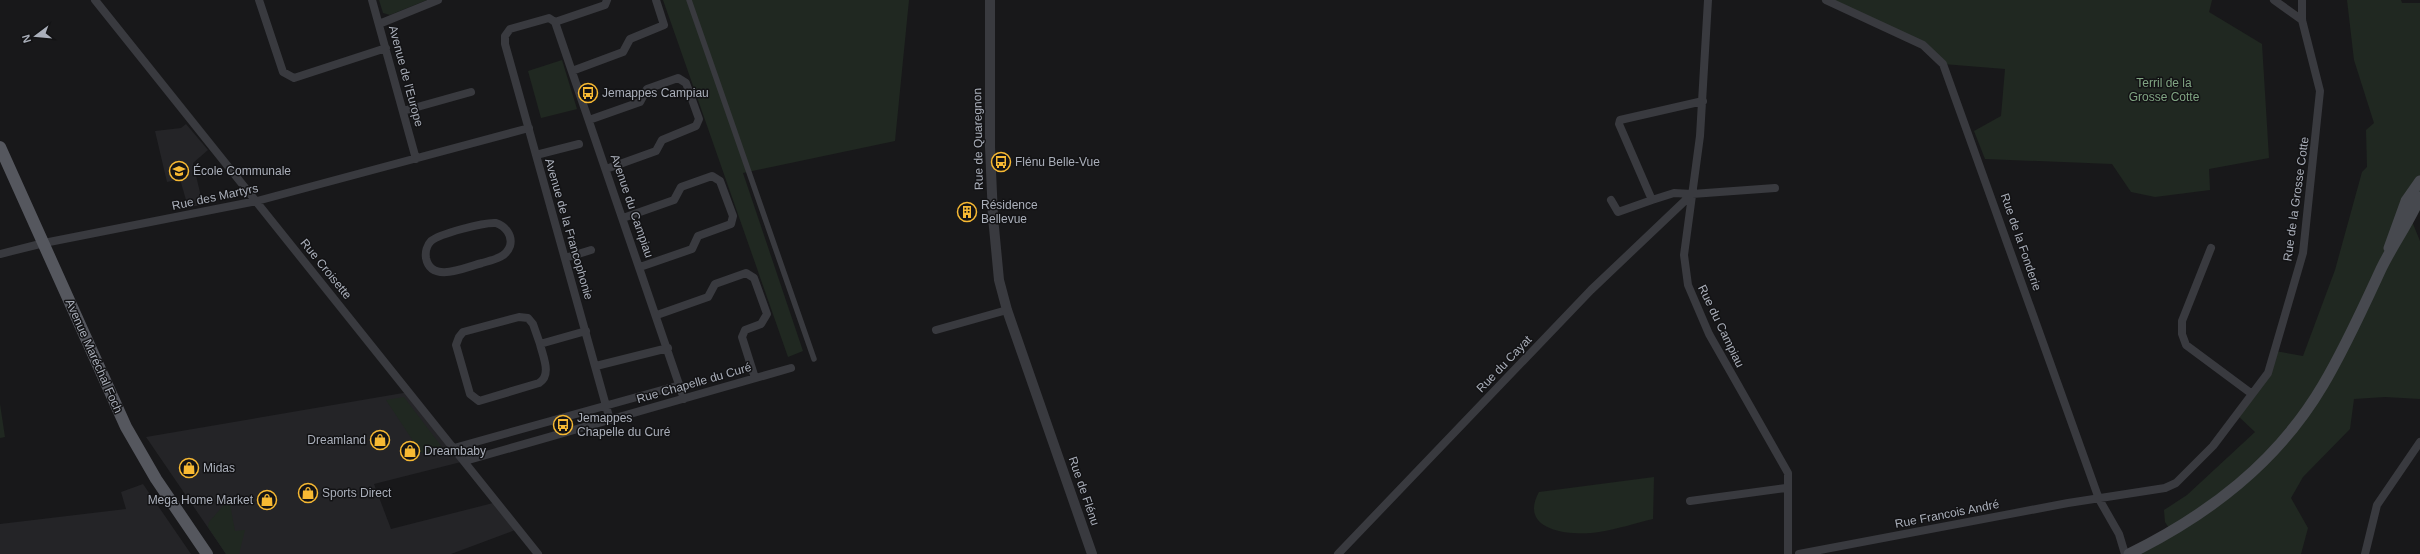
<svg xmlns="http://www.w3.org/2000/svg" width="2420" height="554" font-family="Helvetica,sans-serif">
	<rect width="100%" height="100%" fill="#18181a"/>
	<path fill="#242427" d="M186,124l22,26 -15,13 10,42 -15,2 -8,-28 -13,3 -12,-51 26,-3z
		M409,392l56,69 -91,23 17,45 106,-27 21,27 -67,25h-225l-80,-117z
		M143,484l48,70h-191v-30l126,-15 -5,-17z"/>
	<path fill="#202821" d="M379,0h48l-37,15 -7,-2z
		M663,0h246l-14,141 -152,32 60,178 -15,6z
		M1826,0h386l-3,12 53,32 7,114 -60,11 1,21 -55,7 -24,-5 -19,-28 -127,-5 -11,-28 27,-15 4,-47 -62,-5 -9,-11z
		M2347,0h54l1,3h18v194l-9,22 9,22v158l-35,-2 -31,2 -4,30 -47,48 -12,21 17,30 -7,26h-159l3,-8 26,-15 -6,-9 -1,-12 23,-15 68,-63 -18,-17 31,-42 7,-22 28,5 32,-86 27,-98 5,-5 -1,-37 8,-7 -20,-63z
		M562,60l15,49 -36,9 -13,-47z
		M404,397l38,50 -3,5 -18,1 -35,-53z
		M0,404l5,33 -5,1z
		M1654,477l-1,42c-17,4 -35,10 -54,13 -26,4 -82,0 -60,-40z
		M229,499l6,32 10,-1 -6,24h-13l-18,-27 1,-5z"/>
	<g fill="none" stroke-linecap="round" stroke-linejoin="round">
		<path stroke="#393a3f" stroke-width="5.5" d="M689,0l125,359"/>
		<path stroke="#393a3f" stroke-width="8" d="M95,0l443,554
			M259,0l24,72 11,6 92,-30
			M372,0l44,159
			M1708,0l-8,136 -16,119 4,30 21,49 79,139v81
			M1826,0l97,45 20,19 156,435 20,35 6,20
			M2274,0l28,20
			M555,22l-6,-4 -39,11 -5,7v8l105,376
			M555,22l129,377
			M555,22l50,-17 2,-5
			M379,24l59,-24
			M572,71l51,-19 7,-13 34,-14 -8,-25
			M1703,101l-83,19 -1,4 33,76 22,-7 18,1 83,-6
			M403,111l68,-19
			M589,120l51,-18 7,-13 31,-11 8,5 13,36 -3,7 -34,14 -6,11 -50,18
			M536,155l43,-11
			M1611,200l7,12 34,-12
			M623,218l51,-18 7,-13 31,-11 8,5 13,35 -2,8 -33,12 -6,13 -52,18
			M496,223c9,3 17,12 14,23 -4,12 -18,14 -28,17 -16,4 -51,21 -56,-5 -1,-6 1,-13 5,-17 8,-7 53,-19 65,-18z
			M2211,248l-29,73v13l4,11 66,49
			M0,254l44,-11 213,-42 272,-73
			M565,258l26,-8
			M657,315l51,-18 7,-13 31,-11 8,5 13,36 -6,10 -16,6 -3,7 13,41
			M936,330l71,-20
			M540,344c3,13 12,31 -1,39l-60,18 -9,-7 -14,-49 3,-8 4,-5 56,-15 9,1 5,6 7,20 46,-13
			M596,366l72,-18
			M454,448l226,-63
			M465,461l326,-93
			M1690,501l96,-13
			M1338,554l253,-264 101,-96
			M1799,554l269,-51 97,-15 11,-5 37,-37 55,-73 35,-120 17,-162 -18,-71v-20
			M2365,554l12,-49 43,-63"/>
		<path stroke="#393a3f" stroke-width="10" d="M990,0v147l3,70 6,63 8,30 85,244"/>
		<path stroke="#47494f" stroke-width="11" d="M2389,248l17,-47 14,-20
			M2129,554c79,-39 148,-91 194,-169 22,-37 40,-77 58,-116 12,-25 28,-46 39,-72"/>
		<path stroke="#55575e" stroke-width="12" d="M0,147l126,280 30,52 51,75"/>
	</g>
	<defs>
		<symbol id="bus-ring" viewBox="-11 -11 22 22"><circle r="9.5" fill="#131315" stroke="#f7b933" stroke-width="1.5"/><path d="M-5-6H5V4H4V6H2V4H-2V6H-4V4H-5ZM-3.5-4V0h7V-4ZM-3.5 1.2v1.5H-2V1.2ZM2 1.2v1.5H3.5V1.2Z" fill="#f7b933"/></symbol>
		<symbol id="school-ring" viewBox="-11 -11 22 22"><circle r="9.5" fill="#131315" stroke="#f7b933" stroke-width="1.5"/><path d="M0-5L7-2L0 1L-7-2ZM-4 1L0 2.5L4 1V4Q0 6-4 4Z" fill="#f7b933"/></symbol>
		<symbol id="building-ring" viewBox="-11 -11 22 22"><circle r="9.5" fill="#131315" stroke="#f7b933" stroke-width="1.5"/><path d="M-4-6H4V6H1V3H-1V6H-4ZM-2.5-4.3h1.7v1.8h-1.7ZM.8-4.3h1.7v1.8H.8ZM-2.5-1h1.7V.8h-1.7ZM.8-1h1.7V.8H.8Z" fill="#f7b933"/></symbol>
		<symbol id="shop-ring" viewBox="-11 -11 22 22"><circle r="9.5" fill="#131315" stroke="#f7b933" stroke-width="1.5"/><path d="M-5-2.5h2.3a2.7 3.5 0 0 1 5.4 0H5L5.5 6h-11ZM-1.5-2.5h3a1.5 2.3 0 0 0-3 0Z" fill="#f7b933"/></symbol>
	</defs>
	<g fill-rule="evenodd">
		<use href="#bus-ring" x="577" y="82" width="22" height="22"/>
		<use href="#bus-ring" x="990" y="151" width="22" height="22"/>
		<use href="#school-ring" x="168" y="160" width="22" height="22"/>
		<use href="#building-ring" x="956" y="201" width="22" height="22"/>
		<use href="#bus-ring" x="552" y="414" width="22" height="22"/>
		<use href="#shop-ring" x="369" y="429" width="22" height="22"/>
		<use href="#shop-ring" x="399" y="440" width="22" height="22"/>
		<use href="#shop-ring" x="178" y="457" width="22" height="22"/>
		<use href="#shop-ring" x="297" y="482" width="22" height="22"/>
		<use href="#shop-ring" x="256" y="489" width="22" height="22"/>
	</g>
	<g text-anchor="middle" stroke-width="3" stroke-linejoin="round" paint-order="stroke">
		<g font-size="12" fill="#aaafba" stroke="#131315">
			<text transform="translate(406 76) rotate(75)" y="4">Avenue de l'Europe</text>
			<text transform="translate(978 139) rotate(-91)" y="4">Rue de Quaregnon</text>
			<text transform="translate(215 197) rotate(-12)" y="4">Rue des Martyrs</text>
			<text transform="translate(2296 199) rotate(-82)" y="4">Rue de la Grosse Cotte</text>
			<text transform="translate(632 206) rotate(71)" y="4">Avenue du Campiau</text>
			<text transform="translate(569 229) rotate(74)" y="4">Avenue de la Francophonie</text>
			<text transform="translate(2021 242) rotate(71)" y="4">Rue de la Fonderie</text>
			<text transform="translate(326 269) rotate(51)" y="4">Rue Croisette</text>
			<text transform="translate(1721 326) rotate(64)" y="4">Rue du Campiau</text>
			<text transform="translate(94 356) rotate(66)" y="4">Avenue Maréchal Foch</text>
			<text transform="translate(1504 364) rotate(-46)" y="4">Rue du Cayat</text>
			<text transform="translate(694 383) rotate(-16)" y="4">Rue Chapelle du Curé</text>
			<text transform="translate(1084 491) rotate(71)" y="4">Rue de Flénu</text>
			<text transform="translate(1947 514) rotate(-11)" y="4">Rue Francois André</text>
		</g>
		<g font-size="12" fill="#80a583" stroke="#131315">
			<text x="2164" y="87">Terril de la<tspan x="2164" dy="14">Grosse Cotte</tspan></text>
		</g>
		<g font-size="12" fill="#aaafba" stroke="#131315" text-anchor="start">
			<text x="602" y="97">Jemappes Campiau</text>
			<text x="1015" y="166">Flénu Belle-Vue</text>
			<text x="193" y="175">École Communale</text>
			<text x="981" y="209">Résidence<tspan x="981" dy="14">Bellevue</tspan></text>
			<text x="577" y="422">Jemappes<tspan x="577" dy="14">Chapelle du Curé</tspan></text>
			<text x="366" y="444" text-anchor="end">Dreamland</text>
			<text x="424" y="455">Dreambaby</text>
			<text x="203" y="472">Midas</text>
			<text x="322" y="497">Sports Direct</text>
			<text x="253" y="504" text-anchor="end">Mega Home Market</text>
		</g>
	</g>
	<g transform="translate(36 36) rotate(254)" stroke="#131315" stroke-width="3" paint-order="stroke">
	<path d="M0-3L7 15L0 10L-7 15Z" fill="#aaafba"/>
	<text y="-6" font-size="11" font-weight="bold" text-anchor="middle" fill="#aaafba">N</text>
	</g>
</svg>
